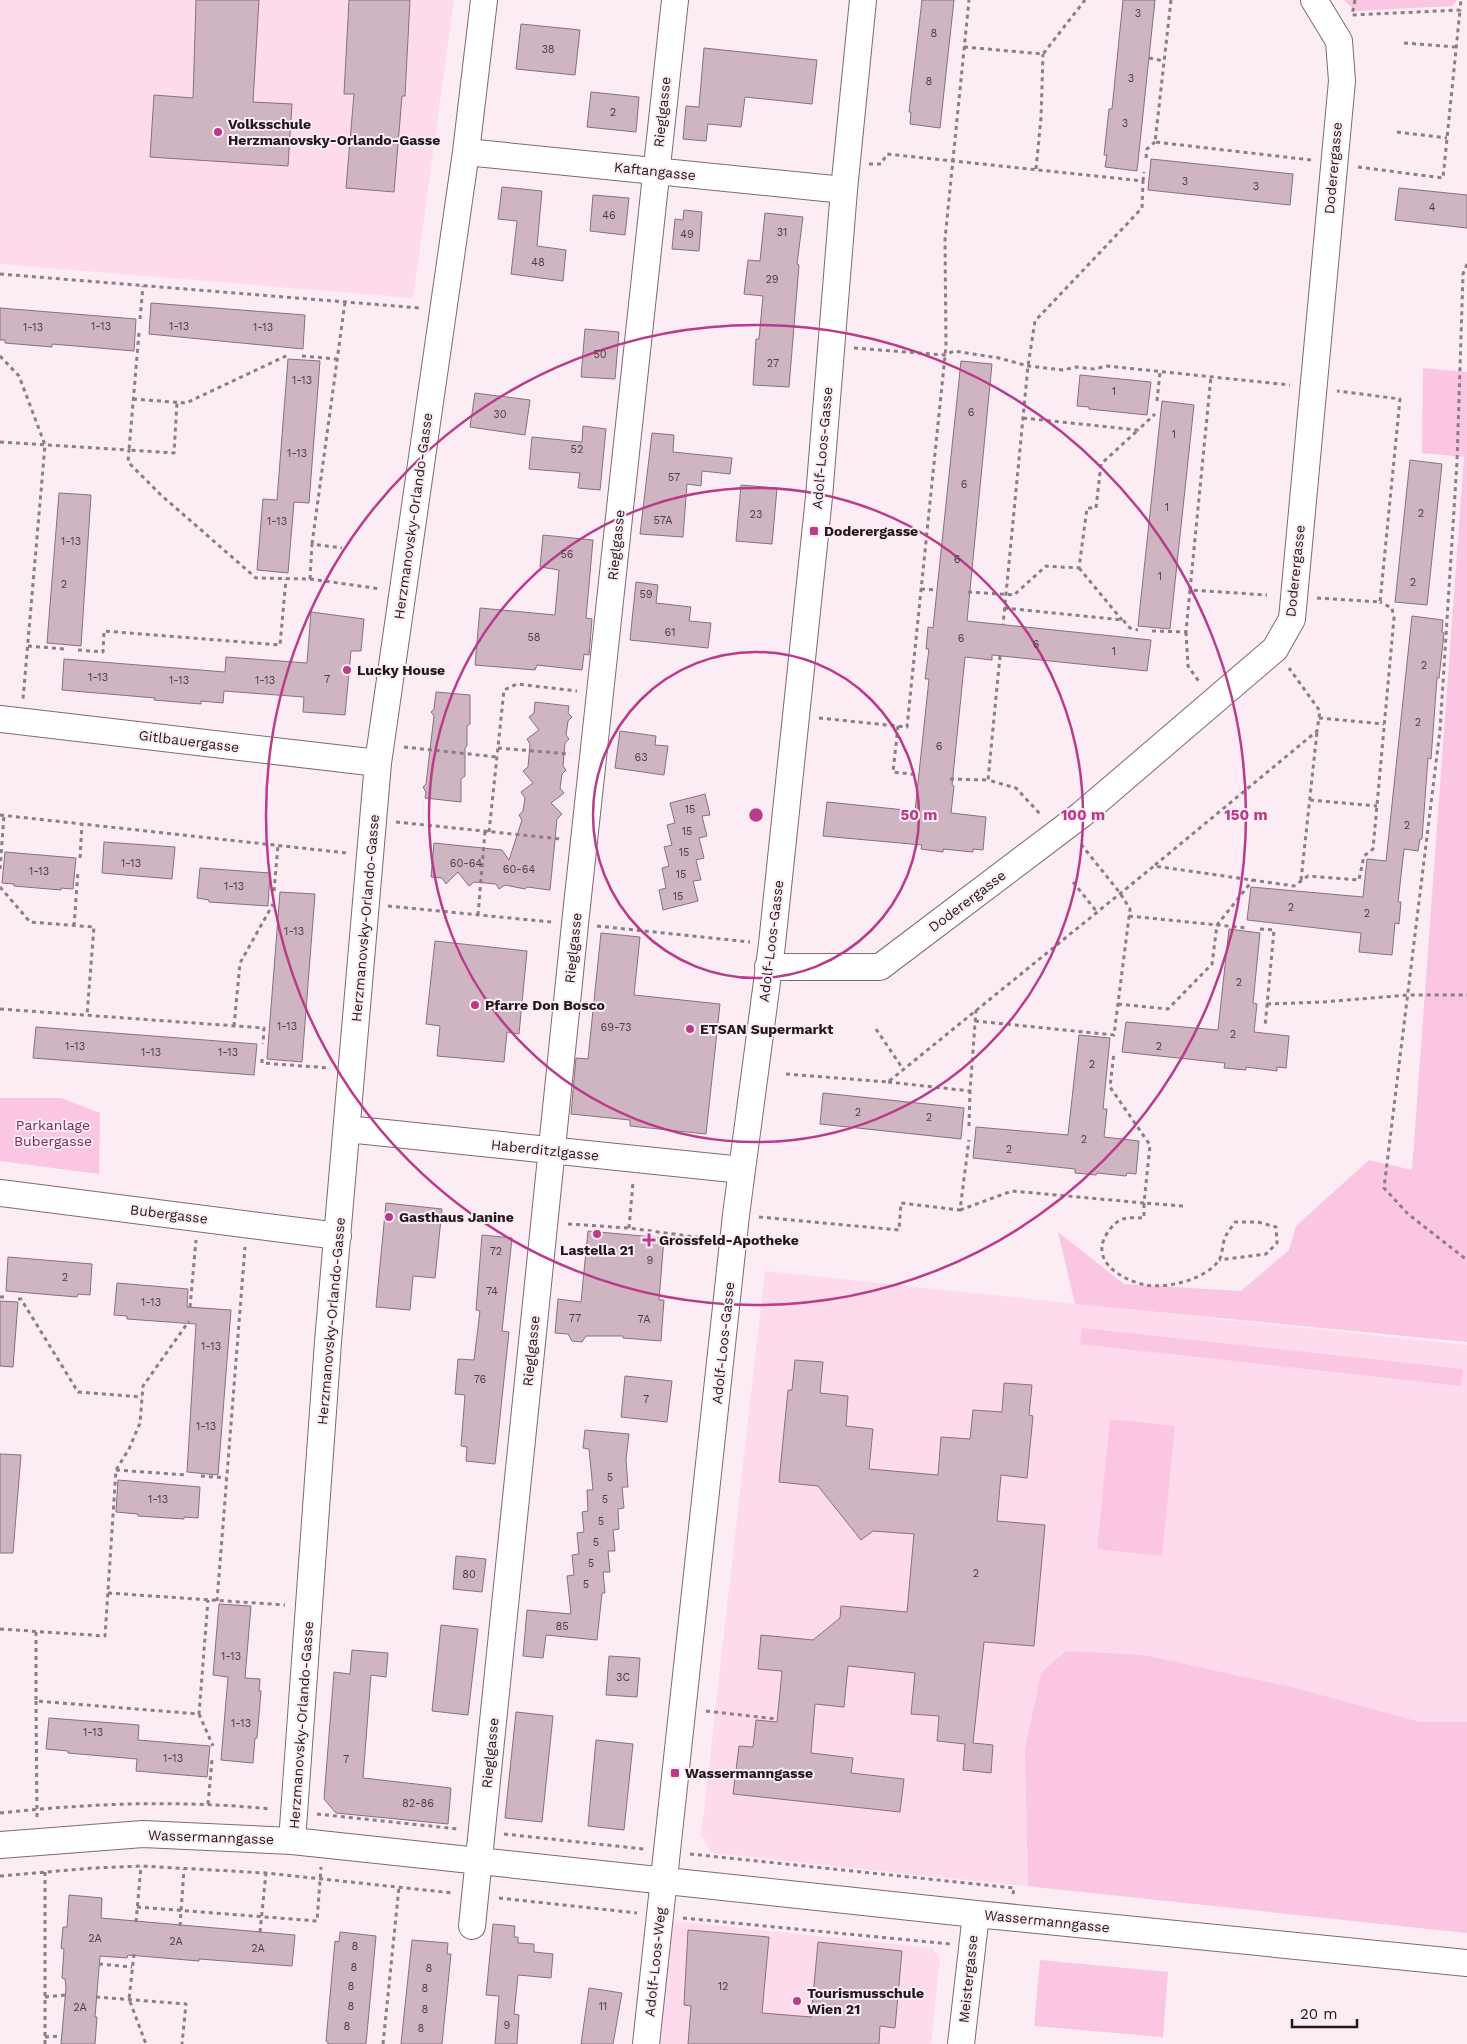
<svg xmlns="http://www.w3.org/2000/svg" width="1467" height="2044" font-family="'Work Sans',sans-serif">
	<rect width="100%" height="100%" fill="#fcecf4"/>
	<path fill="#fddaec" d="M0,0h454l-41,298 -413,-34z
		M765,1271l702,74v588l-756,-80 -7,-12 1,-3 -4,-1z
		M672,1921l260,27 8,10 -9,86h-276z"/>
	<path fill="#fbc6e2" d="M1344,0h113l-5,6 -97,5z
		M1423,368l44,4v970l-392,-38 -17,-72 66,52 117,7 48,-41 7,-24 73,-66 43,10 52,-713 -42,-4z
		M0,1098h61l39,15 -1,61 -99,-13z
		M1082,1328l381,41 -2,17 -381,-42z
		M1110,1419l65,7 -13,130 -65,-7z
		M1066,1651l77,4 152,33 125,34h47v211l-439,-47 -3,-136 16,-77z
		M1040,1960l128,12 -5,65 -129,-11z"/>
	<path fill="#cfb5c2" stroke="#87707c" d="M196,0h63l-6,102 39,2 -4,62 -138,-9 4,-62 39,3z
		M349,0h61l-5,96h-3l-8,96 -48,-4 8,-94h-10z
		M922,0h32l-14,128 -30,-4 1,-12h-2z
		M1123,0h32l-18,171 -32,-4 2,-12h-3l5,-46h3z
		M521,24l59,6 -5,45 -59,-6z
		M704,48l113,12 -5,44 -67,-7 -4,30 -33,-3 -2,17 -23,-2 3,-33 13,1z
		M591,92l48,5 -3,35 -49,-5z
		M1151,159l142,15 -3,31 -142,-15z
		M502,187l40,4 -5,55 29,4 -3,31 -52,-7 6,-53 -19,-2z
		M1399,188l68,7v33l-72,-8z
		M593,195l36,3 -4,37 -35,-4z
		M684,210l18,2 -3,39 -27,-2 3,-30 8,1z
		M765,213l38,4 -6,47 2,1 -10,122 -36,-2 3,-46h3l4,-43 -19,-2 4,-34 12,1z
		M151,303l154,12 -2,34 -154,-15z
		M0,308l136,11 -2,32 -82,-7v3l-47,-4v-3h-5z
		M585,329l34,3 -4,47 -34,-2z
		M288,359l32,2 -11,142 -15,-1 -6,71 -31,-3 6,-71 14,1z
		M961,361l31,3 -25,257 184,19 -4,31 -155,-16v5l-27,-3 -13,128 2,1 -3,27 35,4 -3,33 -10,-1v3l-30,-3v3l-22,-3 1,-4 -99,-9 4,-34 88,9 14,-132h-4l4,-30h-3l2,-22 5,1z
		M1080,375l71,7 -4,33 -58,-6v-2l-12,-1z
		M475,393l55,7 -5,35 -55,-8z
		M1162,401l32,4 -24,224 -32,-3z
		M583,426l23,3 -6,61 -22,-2 2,-15 -51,-4 3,-32 50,5z
		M652,433l22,2 -1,17 59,6 -2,16 -28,-3 -1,15 -14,-2 -4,53 -43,-3z
		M1410,460l32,4 -15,141 -32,-3z
		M741,485l36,3 -5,56 -36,-3z
		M59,493l32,2 -10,151 -34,-3z
		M543,535l50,5 -7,78 6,1 -3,36 -5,-1 -2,16 -45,-5 -2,5 -60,-5 5,-57 75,7 4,-45 -19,-3z
		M636,582l22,3 -2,18 35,4 -2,14 22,2 -3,25 -78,-8z
		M311,612l53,7 -3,32h-10l-6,64 -42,-3 1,-15 -80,-6 -1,12 -22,-2v3l-47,-4 1,-2 -93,-8 2,-31 161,13 1,-15 81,6z
		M1412,616l31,4 -1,12 2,1 -5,45h-2l-6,81 -3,-1 -6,81h-2l-2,12 -14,-2 -6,53h3l-2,22 -4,-1 -3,32 -33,-3 2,-19 -114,-13 4,-33 112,10 4,-38 19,2z
		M436,692l34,3v29l-3,2v20l-2,2v28l-4,3v23l-36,-4 1,-6 -3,-5 3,-3 8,-68 -3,-4 3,-3z
		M535,702l34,4 -1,7 4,4 -4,4 -2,14 3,4 -4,4 -2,23 3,4 -4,4 -2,14 4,5 -13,10 11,11 -5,5 -7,71 -23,-3 -2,2 -20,-4 -6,4 -3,-5 -22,-2 -5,4 -11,-14 -12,12 -4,-6 -11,-1 3,-34 68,7 7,10 13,-40 -3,-5 4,-4 2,-13 -4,-6 12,-9 -10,-12 5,-4 2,-23 -3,-5 12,-9 -10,-13 5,-4z
		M620,731l36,5 -1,9 13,1 -4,29 -49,-7z
		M705,794l5,21 -8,1 5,20 -8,2 5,20 -8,2 5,20 -8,1 5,20 -35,9 -4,-20 7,-2 -4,-20 7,-2 -5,-19 8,-2 -5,-20 8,-2 -5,-20z
		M104,842l71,5 -3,32 -70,-6z
		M5,852l71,6 -3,31 -12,-1v2l-47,-4v-2l-12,-1z
		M200,868l70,5 -2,33 -59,-4v-2l-12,-2z
		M280,892l35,2 -13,168 -35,-3z
		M1229,929l31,4 -7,70 4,1 -3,28 35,4 -3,32 -9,-1v4l-31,-4v3l-22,-2 1,-5 -103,-11 4,-30 92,8z
		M601,933l39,4 -6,58 86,9 -14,130 -76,-8v-6l-59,-6 5,-56 12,1z
		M435,941l92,10 -8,83 -12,-2 -3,30 -67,-6 3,-30 -14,-2z
		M36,1027l221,17 -3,31 -221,-17z
		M1079,1035l31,3 -7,71h4l-3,28 35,4 -3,33 -9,-1 -1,3 -29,-3 -1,2 -21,-2v-4l-102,-11 3,-31 92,8z
		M823,1093l141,15 -3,31 -141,-15z
		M386,1203l56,6 -7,69 -22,-2 -3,34 -34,-3z
		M588,1231l76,7 -5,62h5l-3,41 -38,-3v-2h-37l-4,6 -10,-1 -4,-7 -13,-1 3,-34 23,3z
		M482,1235l30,3 -10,93 7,1 -14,132 -29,-3 1,-14 -6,-1 4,-51 -10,-1 3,-35 16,1 6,-49 -4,-1z
		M8,1257l84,7 -2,31 -12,-1 -1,3 -71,-6z
		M117,1283l71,6 -1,18 44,3 -13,165 -31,-3 9,-148 -69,-5v-3l-13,-1z
		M0,1301l18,1 -5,65 -13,-1z
		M795,1360l28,2 -3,31 28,3 -2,30 27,3 -4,40 69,6 3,-38 29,2 3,-29 29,2 2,-29 28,2 -3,30 4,1 -6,62 -26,-3 -4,46 48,4 -11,121 -50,-4 -11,101 20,2 -2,28 -28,-3 2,-26 -28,-3 2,-25 -28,-2 4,-41 -67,-7 -4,41 -29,-3 -4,49 42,5 -2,15 53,6 -4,33 -167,-18 6,-48 14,1 3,-27 21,2 5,-51 -24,-2 3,-34 52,5 27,-22 1,-12 66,6 7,-78 -41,-3 -12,9 -43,-54 -39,-4 9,-92h4z
		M625,1376l47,5 -5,41 -46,-5z
		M585,1430l44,4 -3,25 2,28h-6l2,21 -6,1 1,20 -6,1 2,21h-7l2,21h-7l2,21h-3l-5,47 -51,-5 -3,23 -20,-2 4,-46 44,4 -4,-38 7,-1 -2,-20 7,-1 -2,-21 7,-1 -2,-20 6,-1 -1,-21h6l-4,-41 -6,-1z
		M0,1454l21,1 -8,98h-13z
		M118,1480l82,7 -2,31 -14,-1v2l-46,-3v-2l-22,-2z
		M456,1556l30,3 -4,33 -29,-3z
		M219,1604l32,2 -6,72 15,1 -1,12h2l-4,47h-2l-2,25 -32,-3 7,-83 -15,-2z
		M441,1625l37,4 -10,86 -36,-4z
		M352,1650l36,3 -2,24 -15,-2 -8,103 88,10 -3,36 -112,-11 -12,-14 10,-127 16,2z
		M609,1656l31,2 -3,39 -31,-2z
		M516,1712l37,4 -11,106 -37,-4z
		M49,1718l90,7 -1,15 72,6 -3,31 -71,-6 1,-12 -69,-6v-2l-22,-2z
		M596,1740l37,4 -9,86 -36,-4z
		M69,1895l33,3 -1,20 194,17 -3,31 -93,-7v2l-71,-6 -1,3 -27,-2 -5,61h2l-2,27h-34l5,-56 -1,-9 -3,-1 2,-29 -3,-1 2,-21h4z
		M493,1924l22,2 -1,11h4v6l16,1v8l19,2 -2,24 -33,-3 -4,39 5,1 -2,29h-22l4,-48 -13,-1z
		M688,1930l81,7 -7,76 49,4 7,-75 84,9 -7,77 -15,-2 -1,18h-191l3,-38 -7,-1z
		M340,1932l36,4 -10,108h-38v-2l-2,-1 9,-100 4,1z
		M412,1940l36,3 -1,11h4l-9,90h-41z
		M589,1988l33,5 -9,51h-32z"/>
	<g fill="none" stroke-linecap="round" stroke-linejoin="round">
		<defs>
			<path id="minor" d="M466,152l378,38
				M0,719l378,44
				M768,967h112l201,-152 194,-166 17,-30 50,-538 -3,-40 -25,-41
				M347,1129l395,41
				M0,1193l338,43
				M292,1841l36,-499 50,-579 88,-611 18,-152
				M0,1845l143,-11 149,7 684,73 491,49
				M472,1926l103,-1002 100,-924
				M646,2044l90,-829 36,-271 24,-228 23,-219 25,-307 19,-190
				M961,2044l15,-130"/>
		</defs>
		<use href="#minor" stroke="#806874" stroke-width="28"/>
		<path stroke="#8b7e84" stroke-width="3" stroke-dasharray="4 4" stroke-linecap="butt" d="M1171,0l-16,142 156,18
			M1355,0l-3,15 108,-5 1,-10
			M1404,43l52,4
			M964,47l79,7 42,-54
			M1149,58l15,3
			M1397,132l50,6
			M1146,158l1,-9 8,-7
			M869,164h12l6,-10 256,27 -1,27 -107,113 -7,45 -25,259
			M1358,167l85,11 17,-168
			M1036,169l5,-51 2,-64
			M1143,181l1,-9
			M1467,264l-4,10 -6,188 -17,268 -56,458 24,26 59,46
			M0,274l420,34
			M140,319l3,-33
			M139,333l-10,117 45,3 3,-51
			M854,348l91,7 9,-4 45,7 29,8 35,4 13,-3 18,2 13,-3 183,19
			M0,356l19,20 26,69 -22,254
			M302,356l35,3
			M133,399l53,4 102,-48
			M1157,401l3,-29
			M1023,418l115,12 17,-16
			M0,442l129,8 -1,12 33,33 95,83 54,1 71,10
			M312,544l33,-242
			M1079,568l43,52
			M310,579l2,-35 30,4
			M921,589l16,1
			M1190,590l21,-214
			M968,592l46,3 32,-29 33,2 8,-60h9l5,-44 37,-34
			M1317,598l63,4 20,-203 -63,-8
			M1004,608l119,12 7,8 8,2
			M1152,631l34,1 4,-42 77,5
			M1186,632l2,34 12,17
			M28,646l37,3
			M78,650l25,2 1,-21 176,14 6,-66
			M1000,656l-12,124 28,8 25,27
			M819,718l88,9 39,-381 -1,-107 24,-239
			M1319,718l65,6
			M898,726l-5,46 26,3
			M404,747l93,10
			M498,748l72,6
			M950,779l38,1
			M1310,800l67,6
			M0,815l347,38
			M396,822l165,17
			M489,832l15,-142 13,-6 60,7
			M80,858l2,-34
			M1155,865l162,-134 3,-20 -31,-43
			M0,869l4,-54
			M1301,880l16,-148
			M1073,882l24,30
			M0,887l30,35 64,5 -7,88
			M274,891l4,-46
			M388,906l163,16
			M478,915l7,-84
			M1129,916l118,12
			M74,926l4,-55
			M597,926l153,16
			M1260,929l14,1 -9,97
			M1118,1004l50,5 44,-45 5,-39 36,-45
			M1267,1004l56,-2 85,-7h59
			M0,1009l264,19 -1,16
			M975,1021l139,14 16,-126 -10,-16 -40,-50
			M234,1026l6,-63 33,-59
			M876,1029l27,40
			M262,1059v4l68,5
			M786,1074l102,8 266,-216 140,20 14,-10 51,4 5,-24 9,-7 21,-231 -2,-10 -12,-6
			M888,1082l82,9 6,-81
			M969,1126l1,-35
			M1183,1206l-39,-3v15c-18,-1 -26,-1 -36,14 -20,28 13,48 38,53 21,4 61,-6 73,-25 4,-6 3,-16 6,-22 2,-6 7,-11 10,-16h23l18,5 1,16 -11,11 -47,6
			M960,1210l52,-19 132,12 6,-58 -40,-58 4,-35
			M759,1217l140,13 2,-27 59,7 9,-70
			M568,1224l61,4 81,11
			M629,1228l4,-46
			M0,1297h5
			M18,1299h3l57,93 64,5
			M190,1307l6,-67
			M116,1470l71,5
			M201,1476l25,2
			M108,1593l177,12
			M217,1601l28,-354
			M0,1629l105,7 11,-166 13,-21 11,-26 3,-37 46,-65
			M36,1632v69l163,13 9,-114
			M36,1701l1,117
			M706,1711l71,8
			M199,1714l14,32
			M208,1804l4,-44
			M0,1813c92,-10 179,-13 271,-4
			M317,1814l141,15
			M504,1834l140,15
			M690,1854l324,34 -1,6
			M0,1876l93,-8 48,-2 125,7 187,20
			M499,1898l138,15
			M137,1907l180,14 4,-54
			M683,1918l267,26
			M136,1922l5,-56
			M180,1926l4,-57
			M260,1932l6,-59
			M134,1954l-5,45 17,45
			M99,1964l33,3
			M45,1997l20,-2
			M96,1997l90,7 -4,40
			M45,2037l17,-1
			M45,2044v-172
			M383,2044l16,-157"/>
		<use href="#minor" stroke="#fff" stroke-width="26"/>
	</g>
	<g fill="none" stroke="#b93b89" stroke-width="2.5">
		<circle cx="756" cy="815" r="163"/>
		<circle cx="756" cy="815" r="327"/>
		<circle cx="756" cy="815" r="490"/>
	</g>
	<g fill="#b93b89" stroke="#fcecf4" stroke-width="2">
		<circle cx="218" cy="132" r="5"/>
		<rect x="809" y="526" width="10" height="10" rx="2.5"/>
		<circle cx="347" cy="670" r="5"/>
		<circle cx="475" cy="1005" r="5"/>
		<circle cx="690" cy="1029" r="5"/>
		<circle cx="389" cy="1217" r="5"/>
		<circle cx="597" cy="1234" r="5"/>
		<path d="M646.5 1232.5h5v5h5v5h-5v5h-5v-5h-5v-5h5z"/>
		<rect x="670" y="1768" width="10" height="10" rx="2.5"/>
		<circle cx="797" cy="2001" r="5"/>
	</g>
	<g text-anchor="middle" stroke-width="4" stroke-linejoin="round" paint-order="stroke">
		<g font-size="11" fill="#4c3e46">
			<text x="1138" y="17">3</text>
			<text x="934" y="37">8</text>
			<text x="548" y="53">38</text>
			<text x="1131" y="82">3</text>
			<text x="929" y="85">8</text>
			<text x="613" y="116">2</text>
			<text x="1125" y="127">3</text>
			<text x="1185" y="185">3</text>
			<text x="1256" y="190">3</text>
			<text x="1432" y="211">4</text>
			<text x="609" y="219">46</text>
			<text x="782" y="236">31</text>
			<text x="687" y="238">49</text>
			<text x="538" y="266">48</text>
			<text x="772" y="283">29</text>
			<text x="101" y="330">1-13</text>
			<text x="179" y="330">1-13</text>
			<text x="33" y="331">1-13</text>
			<text x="263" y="331">1-13</text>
			<text x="600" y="358">50</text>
			<text x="773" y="367">27</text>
			<text x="302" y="384">1-13</text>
			<text x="1114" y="395">1</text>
			<text x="971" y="416">6</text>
			<text x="500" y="418">30</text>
			<text x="1174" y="438">1</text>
			<text x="577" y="453">52</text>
			<text x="297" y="457">1-13</text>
			<text x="674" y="481">57</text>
			<text x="964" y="488">6</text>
			<text x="1167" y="511">1</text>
			<text x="1421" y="517">2</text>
			<text x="756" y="518">23</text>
			<text x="663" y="524">57A</text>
			<text x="277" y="525">1-13</text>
			<text x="71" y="545">1-13</text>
			<text x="567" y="558">56</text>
			<text x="957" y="563">6</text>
			<text x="1160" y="580">1</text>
			<text x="1413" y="586">2</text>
			<text x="64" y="588">2</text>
			<text x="646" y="598">59</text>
			<text x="670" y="636">61</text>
			<text x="534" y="641">58</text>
			<text x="961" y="642">6</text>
			<text x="1036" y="648">6</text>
			<text x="1114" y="655">1</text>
			<text x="1424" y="669">2</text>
			<text x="98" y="681">1-13</text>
			<text x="327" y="683">7</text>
			<text x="179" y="684">1-13</text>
			<text x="265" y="684">1-13</text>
			<text x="1418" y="726">2</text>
			<text x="939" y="750">6</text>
			<text x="641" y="761">63</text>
			<text x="690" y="813">15</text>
			<text x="1407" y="829">2</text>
			<text x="687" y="835">15</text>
			<text x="684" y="856">15</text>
			<text x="131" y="867">1-13</text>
			<text x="466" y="867">60-64</text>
			<text x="519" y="873">60-64</text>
			<text x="39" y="875">1-13</text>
			<text x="681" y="878">15</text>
			<text x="234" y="890">1-13</text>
			<text x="678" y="900">15</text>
			<text x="1291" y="911">2</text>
			<text x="1367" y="917">2</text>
			<text x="294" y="935">1-13</text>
			<text x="1239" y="986">2</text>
			<text x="287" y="1030">1-13</text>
			<text x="616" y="1031">69-73</text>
			<text x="1233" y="1038">2</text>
			<text x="75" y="1050">1-13</text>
			<text x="1159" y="1050">2</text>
			<text x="151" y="1056">1-13</text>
			<text x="228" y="1056">1-13</text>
			<text x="1092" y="1068">2</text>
			<text x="858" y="1116">2</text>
			<text x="929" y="1121">2</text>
			<text x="1084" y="1143">2</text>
			<text x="1009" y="1153">2</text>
			<text x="496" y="1255">72</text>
			<text x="650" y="1264">9</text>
			<text x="65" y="1281">2</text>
			<text x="492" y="1295">74</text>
			<text x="151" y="1306">1-13</text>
			<text x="575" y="1322">77</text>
			<text x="644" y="1323">7A</text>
			<text x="211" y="1350">1-13</text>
			<text x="480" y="1383">76</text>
			<text x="646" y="1403">7</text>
			<text x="206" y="1430">1-13</text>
			<text x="610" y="1481">5</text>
			<text x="158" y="1503">1-13</text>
			<text x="605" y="1503">5</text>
			<text x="601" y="1525">5</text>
			<text x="596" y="1546">5</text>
			<text x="591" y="1567">5</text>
			<text x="976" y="1577">2</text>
			<text x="469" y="1578">80</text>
			<text x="586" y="1588">5</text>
			<text x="562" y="1630">85</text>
			<text x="231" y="1660">1-13</text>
			<text x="623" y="1681">3C</text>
			<text x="241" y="1727">1-13</text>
			<text x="93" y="1736">1-13</text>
			<text x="173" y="1762">1-13</text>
			<text x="346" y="1763">7</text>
			<text x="418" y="1807">82-86</text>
			<text x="95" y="1942">2A</text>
			<text x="176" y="1945">2A</text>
			<text x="355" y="1950">8</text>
			<text x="258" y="1952">2A</text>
			<text x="354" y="1971">8</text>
			<text x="429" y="1972">8</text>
			<text x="351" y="1990">8</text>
			<text x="723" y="1990">12</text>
			<text x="425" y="1992">8</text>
			<text x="351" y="2010">8</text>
			<text x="603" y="2010">11</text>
			<text x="80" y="2011">2A</text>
			<text x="425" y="2013">8</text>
			<text x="507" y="2029">9</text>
			<text x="347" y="2030">8</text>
			<text x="421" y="2032">8</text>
		</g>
		<g font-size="14" fill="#21171c" stroke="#fcecf4">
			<text transform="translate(662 112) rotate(-84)" y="5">Rieglgasse</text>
			<text transform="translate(1333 168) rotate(-85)" y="5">Doderergasse</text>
			<text transform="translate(655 171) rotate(6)" y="5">Kaftangasse</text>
			<text transform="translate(822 448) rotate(-85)" y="5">Adolf-Loos-Gasse</text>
			<text transform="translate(413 516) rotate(-82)" y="5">Herzmanovsky-Orlando-Gasse</text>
			<text transform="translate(616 545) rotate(-84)" y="5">Rieglgasse</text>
			<text transform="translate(1295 571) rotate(-84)" y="5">Doderergasse</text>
			<text transform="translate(189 741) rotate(7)" y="5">Gitlbauergasse</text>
			<text transform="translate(967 901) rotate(-37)" y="5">Doderergasse</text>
			<text transform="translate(365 918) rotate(-85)" y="5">Herzmanovsky-Orlando-Gasse</text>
			<text transform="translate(771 941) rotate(-83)" y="5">Adolf-Loos-Gasse</text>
			<text transform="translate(573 948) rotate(-84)" y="5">Rieglgasse</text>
			<text transform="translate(545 1150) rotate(6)" y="5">Haberditzlgasse</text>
			<text transform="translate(169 1214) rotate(7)" y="5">Bubergasse</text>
			<text transform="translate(331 1321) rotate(-85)" y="5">Herzmanovsky-Orlando-Gasse</text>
			<text transform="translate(723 1343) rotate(-84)" y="5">Adolf-Loos-Gasse</text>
			<text transform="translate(531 1351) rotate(-84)" y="5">Rieglgasse</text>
			<text transform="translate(301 1725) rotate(-86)" y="5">Herzmanovsky-Orlando-Gasse</text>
			<text transform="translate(490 1753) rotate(-84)" y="5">Rieglgasse</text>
			<text transform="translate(211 1837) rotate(2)" y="5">Wassermanngasse</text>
			<text transform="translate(1047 1921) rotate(6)" y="5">Wassermanngasse</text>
			<text transform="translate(655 1962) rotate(-84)" y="5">Adolf-Loos-Weg</text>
			<text transform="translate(968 1979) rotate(-84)" y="5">Meistergasse</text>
		</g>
		<g font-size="14" font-weight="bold" fill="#21171c" stroke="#fcecf4" text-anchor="start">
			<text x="228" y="129">Volksschule<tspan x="228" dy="16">Herzmanovsky-Orlando-Gasse</tspan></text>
			<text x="824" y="536">Doderergasse</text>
			<text x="357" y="675">Lucky House</text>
			<text x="485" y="1010">Pfarre Don Bosco</text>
			<text x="700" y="1034">ETSAN Supermarkt</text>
			<text x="399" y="1222">Gasthaus Janine</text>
			<text x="659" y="1245">Grossfeld-Apotheke</text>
			<text x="597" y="1255" text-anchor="middle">Lastella 21</text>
			<text x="685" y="1778">Wassermanngasse</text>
			<text x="807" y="1998">Tourismusschule<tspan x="807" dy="16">Wien 21</tspan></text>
		</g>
		<g font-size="14" fill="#7a285b" stroke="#fcecf4">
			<text x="53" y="1130">Parkanlage<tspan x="53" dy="16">Bubergasse</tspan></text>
		</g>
	</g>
	<circle cx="756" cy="815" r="8" fill="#b93b89" stroke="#fcecf4" stroke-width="2.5"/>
	<g font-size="15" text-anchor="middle" font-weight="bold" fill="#b93b89" stroke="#fcecf4" stroke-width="4" stroke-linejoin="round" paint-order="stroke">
		<text x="919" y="820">50 m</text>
		<text x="1083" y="820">100 m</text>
		<text x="1246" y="820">150 m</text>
	</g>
	<path d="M1292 2019v8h65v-8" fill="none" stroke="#21171c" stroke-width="2.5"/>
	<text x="1300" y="2019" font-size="15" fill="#21171c" stroke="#fcecf4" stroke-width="4" paint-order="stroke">20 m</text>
</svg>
